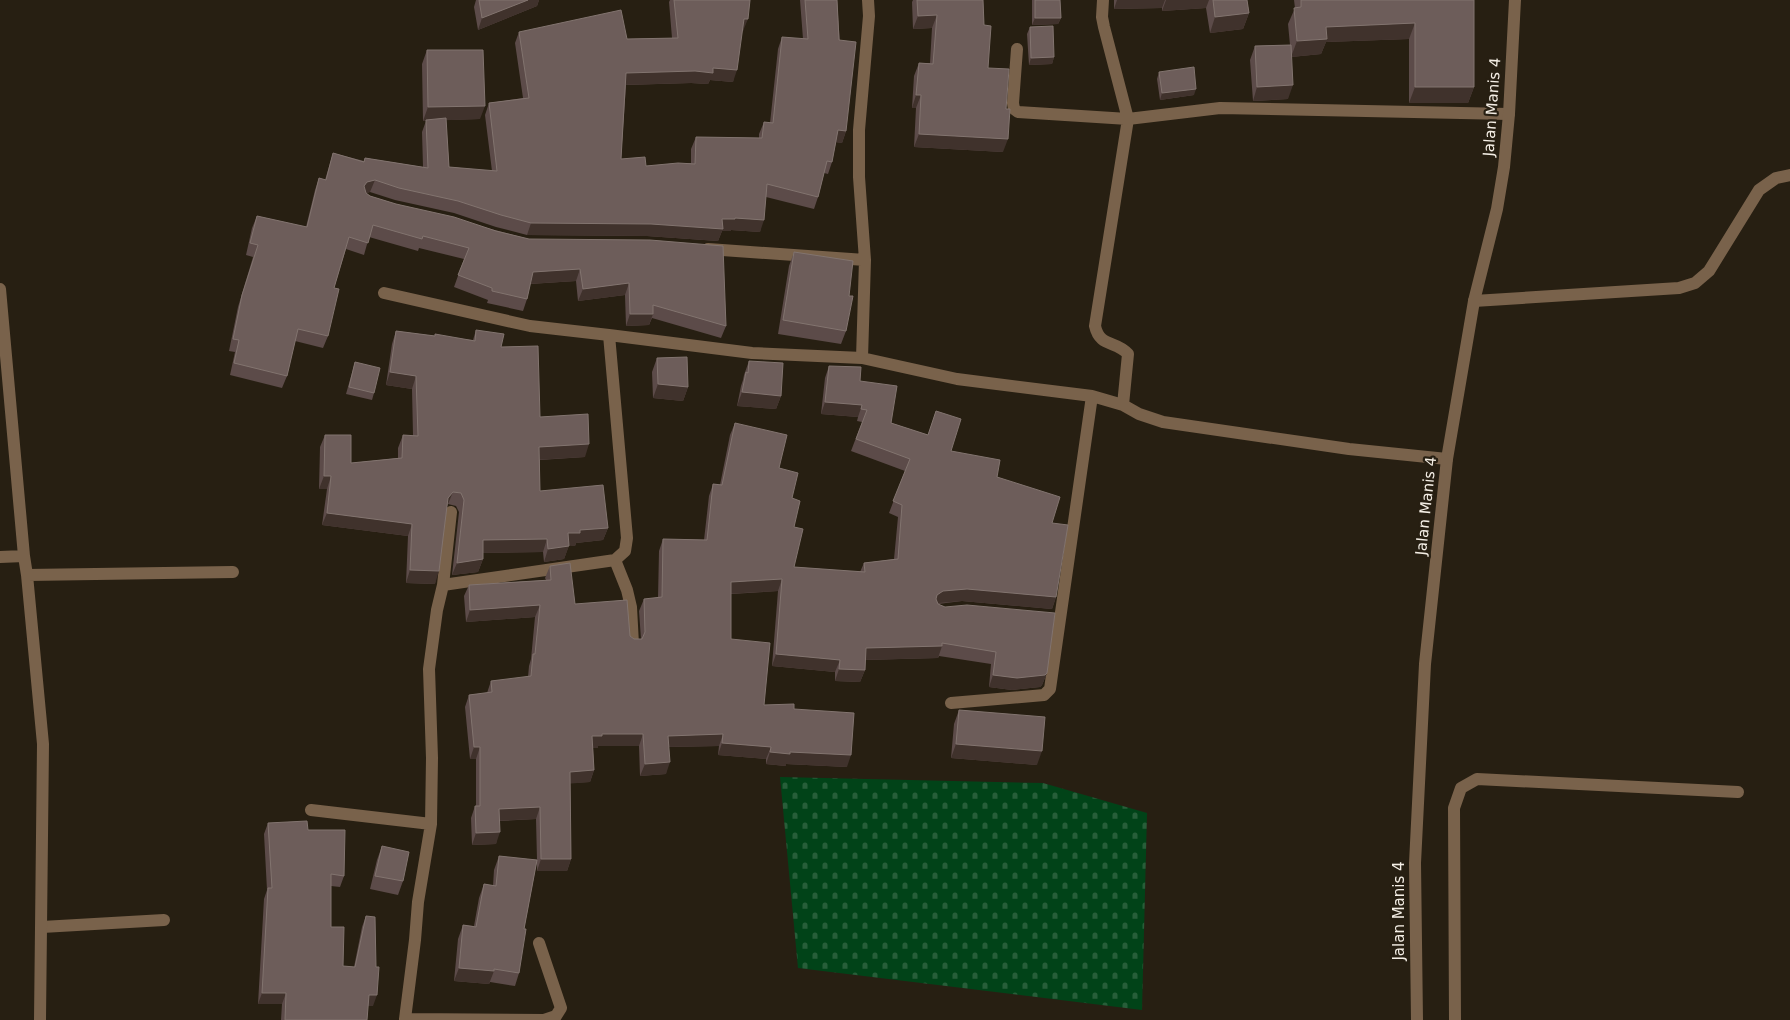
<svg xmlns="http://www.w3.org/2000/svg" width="1790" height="1020" font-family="'DejaVu Sans',sans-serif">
	<defs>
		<pattern id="cemetery-stones" width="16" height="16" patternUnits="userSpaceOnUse" patternTransform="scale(1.25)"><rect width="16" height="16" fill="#014318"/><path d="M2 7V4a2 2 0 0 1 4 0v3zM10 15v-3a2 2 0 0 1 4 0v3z" fill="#275e39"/></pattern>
	</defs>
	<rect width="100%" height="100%" fill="#271f12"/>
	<path fill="url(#cemetery-stones)" d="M780,777l263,6 104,30 -5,197 -344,-42z"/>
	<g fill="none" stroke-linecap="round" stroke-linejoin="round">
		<path stroke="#79624b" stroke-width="12" d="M1474,301l205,-13 16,-5 14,-12 50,-81 17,-12 14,-3
			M42,927l122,-7
			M1455,1020l-1,-212 7,-20 16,-9 261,13"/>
		<path stroke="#79624b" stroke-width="12" d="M1103,0l-1,17 2,10 24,92 -33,207c5,22 21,14 33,28l-5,51
			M1017,49l-4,54 1,6 4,3 110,7 92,-11 289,6
			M708,249l157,11
			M0,289l24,267 3,19 16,169 -3,276
			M384,293l146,33 79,9
			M862,358l3,-98 -6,-83v-47l10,-114 -1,-16
			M0,557l24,-1
			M615,560l12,30 4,17 2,37
			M27,575l206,-3
			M443,585l8,-73
			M951,703l93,-8 6,-6 42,-293
			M311,810l120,14
			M405,1019l10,-79 3,-38 13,-78 1,-66 -3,-89 8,-59 6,-25 172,-25 10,-9 2,-13 -18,-203 143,18 110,5 95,21 135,17 31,9 16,9 24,8 186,27 98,10
			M405,1020v-1l139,1 12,-4 5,-8 -22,-65"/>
		<path stroke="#79624b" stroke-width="12" d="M1417,1020l-2,-157 10,-199 22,-205 27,-158 23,-92 7,-42 5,-53 6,-114"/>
	</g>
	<path fill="#5c4b49" d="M476,0h63l-2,6 -59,24 -4,-23z
		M670,0h80l-7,31h-1l-9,51 -23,-2 -2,4 -17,-1 -65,2 -5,74 25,7 45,-3v-14l5,-12 63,1v-4l5,-12 6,1 8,-74 4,-12 21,2 -3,-39h37l9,131 -4,12 -6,-1 -4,20 -4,12 -4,-1 -6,24 -4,12 -48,-12 -6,35 -29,-2v1h-9l-4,10 -71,-5 -120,-1 -31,-8 -42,-14 -59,-13 -25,-8 -4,1 4,3 26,8 133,35 197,87 -5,12 -69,-20 -3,7 -23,1 -1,-31 -47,6 -2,-20 -46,3 -3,15 -4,12 -36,-8 1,-3 -34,-13 10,-28 -45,-11 -1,3 -49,-14 -5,18 -18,-6 -12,39 -6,48 -5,12 -28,-7 -8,35 -5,12 -52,-13 5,-23 -6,-1 9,-44 15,-50 -7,-2 6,-27 5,-12 49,11 9,-37 4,-12 6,2 8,-27 31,8 1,-3 58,9 -1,-35 4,-11h-3l-1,-57 5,-14 53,69 -34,1 3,47 43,4 -7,-56 4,-12 34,-5 -8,-55 4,-11 108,7 45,-1 -3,-36z
		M913,0h70l1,25 4,43 15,84 -89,-5 2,-39h-4l2,-32 5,-13h11l2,-35 -19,1 -1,-27z
		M1032,0h28l1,18 -3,6 -26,1z
		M1114,0h133l2,13 -6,16 -33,4 -4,-25 -44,3v-3l-48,1z
		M1294,0h180v87l-6,16h-59v-64l-83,3 -5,12 -30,3 -3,42 -35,2 -3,-41 5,-14 35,-1 -2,-21 7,-16z
		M1030,27l24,30 -2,7 -23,1 -2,-31z
		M1159,72l35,23 -34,5 -3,-21z
		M794,252l55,44 -3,35 -5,13 -63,-10 11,-68z
		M476,330l25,17 39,70 45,40 -45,3v31l68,37 -5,12 -27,3 -1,3 -6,-1 -5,14 -20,3 -1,-10 -60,1v6l-5,13 -26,3 7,-63 -3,-6 -8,-2 -1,2 -12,78 -29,-1 2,-47 -86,-11 5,-36h-8l1,-42 5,-12 26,28 47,-5v-10l5,-13 10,1 -1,-47 -26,-4 6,-41 4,-13 39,5 38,4z
		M657,358l31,29 -5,14 -30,-3 -1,-26z
		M749,361l32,35 -5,13 -39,-3 4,-20 2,-6 1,-5z
		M355,362l19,31 -2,7 -26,-6z
		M829,366l31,15 31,42 37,12 8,-24 15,40 46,26 55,46 4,74 -4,12 -90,-8 -24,3 109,69 -5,12 -2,2 -28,3 -23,-3 2,-23 -52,-8 -1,2 -73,2v10l-5,12 -25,-1v-9l-63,-6 6,-75 -47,3v45l33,66 30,4 53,58 -61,-3v2l-20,-2v-5l-48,-4 1,-9 -50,1 -3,27 -26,2 -1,-30h-41v2h-5l1,22 -4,12 -20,1 1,76 -4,12h-30v-10l-13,68 -5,44 -4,13 -25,-4 -1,2 -35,-3 4,-42 5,-14 11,1 5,-28 5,-14 9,2 1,-16 5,-14 38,4 -1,-41 -36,2 -4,23 -24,1 -1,-27 4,-12h1v-47h-6l-5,-52 4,-12 18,-2 4,-12 37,-4 1,-11 2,-7 4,-42 -69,5 -2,-26 5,-11 77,-5 -1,-2 5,-12 25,38 55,32 4,3h7l-2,-28 5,-12 14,-1 1,-47 4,-12 41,1 5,-44 4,-12 7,1 10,-50 5,-12 44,45 13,30 2,29v40l66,5 4,-9 30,-4 4,-42 -9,-4 16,-42 -54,-20 11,-29 -5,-1 1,-4 -37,-3 4,-36z
		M959,710l78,55 -86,-7 3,-34z
		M268,823l40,7 36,46 -4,11 -9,-1v41l12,39 11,1 8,-40 4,-11 7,90h-5l-1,14h-86l1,-16h-24l6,-105 3,-9 -3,-56z
		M382,846l21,35 -5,14 -28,-6 7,-29z"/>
	<path fill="#40322c" d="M528,0h11l-2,6 -59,24 4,-12z
		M1117,0h48l-3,8 -48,1z
		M1166,0h43l-3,8 -44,3z
		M1249,13l-6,16 -33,4 5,-16z
		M937,15l-5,13 -19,1 5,-13z
		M1035,18h26l-3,6 -26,1z
		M744,19h4l-5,12h-4z
		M1415,23l-6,16 -83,3 -5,12 -30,3 6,-16 29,-14z
		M1054,57l-2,7 -23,1 2,-7z
		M713,68l24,2 -4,12 -23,-2 -2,4 -17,-1 -69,2 4,-12z
		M1293,85l-5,14 -35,2 4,-14z
		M1415,87h59l-6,16h-59z
		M1196,89l-2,6 -34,5 2,-7z
		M916,95h5l-5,13h-4z
		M485,106l-5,13 -57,2 5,-14z
		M838,130l8,1 -4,12 -8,-1z
		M919,134l89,5 -5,13 -89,-5z
		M375,180l-5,12 -7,2 1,-8 3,-4z
		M735,218l29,2 -4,12 -29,-2v1h-9l-4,10 -71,-5 -120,-1 4,-12 191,-4z
		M580,269l-4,12 -48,3 5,-12z
		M629,283l-4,12 -47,6 5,-12z
		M630,314h23l-4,11 -23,1z
		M390,372l26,4 -4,13 -26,-4z
		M658,384l30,3 -5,14 -30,-3z
		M742,392l39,4 -5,13 -39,-3z
		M825,402l37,3 -4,12 -37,-3z
		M589,444l-4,13 -50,3 4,-13z
		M324,476h7l-4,13h-8z
		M453,492l-5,12 -5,7 5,-13z
		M327,513l85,11 -4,12 -86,-11z
		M608,528l-5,12 -27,3 -1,3 -12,-1 5,-12 12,-3z
		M547,539l-4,13 -64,1 4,-13z
		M569,546l-5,13 -20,3 4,-13z
		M483,559l-5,13 -26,3 5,-12z
		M410,570l29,1 -4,13 -29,-1z
		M782,579l-4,12 -52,3 5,-12z
		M967,589l89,8 -4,12 -90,-8 -23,2 -6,4 4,-12 6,-4z
		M540,605l-5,12 -69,5 4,-12z
		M942,646l-4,12 -77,2 5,-12z
		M776,654l64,6 -5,12 -63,-6z
		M839,669l26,1 -5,12 -25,-1z
		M1047,673l-5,12 -2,2 -28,3 -23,-3 4,-12z
		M602,734h41l-4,12h-41v2h-10l4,-12z
		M723,734l-4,12 -55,1 4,-11z
		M722,743l49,4 -5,12 -48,-4z
		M956,744l86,7 -5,14 -86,-7z
		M474,747h6l-4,12h-6z
		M770,752h20l61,3 -4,12 -61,-3v2l-20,-2z
		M670,762l-4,12 -26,2 5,-12z
		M594,770l-4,12 -25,2 5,-12z
		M540,807l-4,12 -41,2 4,-12z
		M500,832l-4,12 -24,1 4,-12z
		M541,859h30l-4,12h-30z
		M459,968l35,3 -5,13 -35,-3z
		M262,993h24l-4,11h-24z
		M369,995h8l-4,11h-8z"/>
	<path fill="#6d5d5a" stroke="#82746f" d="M479,0h49l-46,18z
		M674,0h76l-2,19h-4l-7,51 -24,-2v5l-18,-2 -69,2 -5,86 24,-2 1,9 32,-3 17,1 1,-27 66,1 2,-16 9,1 9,-86 26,2 -3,-39h32l2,40 17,2 -10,89 -8,-1 -6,32 -5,-1 -9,36 -51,-13 -3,36 -29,-2v1h-13l1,10 -72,-5 -120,-1 -30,-8 -43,-14 -59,-13 -24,-8 -8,2 -3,4 2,7 4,3 26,8 58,13 42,14 33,8 121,1 73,6 3,80 -73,-21v9h-23l-1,-31 -46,6 -3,-20 -47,3 -6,27 -35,-8v-3l-34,-13 11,-27 -46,-12 -1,3 -49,-14 -5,18 -19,-6 -15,51 5,1 -11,47 -30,-7 -11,47 -53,-13 5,-23 -6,-1 9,-44 16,-50 -8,-2 7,-27 50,11 12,-49 7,2 7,-27 31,9 1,-4 63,10 -2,-48 20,-2 3,49 48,4 -8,-68 40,-5 -10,-66 102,-22 6,29 51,-1z
		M917,0h66l1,25 7,1 -3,42 21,1 -3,40h4l-2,30 -89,-5 2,-39h-5l3,-32 14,1 4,-49 -19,1z
		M1035,0h25l1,18h-26z
		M1213,0h34l2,13 -34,4z
		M1301,0h173v87h-59v-64l-89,4 1,12 -30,2 -3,-33 7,-1z
		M1053,26l1,31 -23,1 -1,-31z
		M1291,45l2,40 -36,2 -2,-41z
		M427,50h56l2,56 -57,1z
		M1194,67l2,22 -34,4 -3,-21z
		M794,252l59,9 -4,35h4l-7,35 -63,-11z
		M476,330l28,4 -3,13 37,-1 2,71 48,-3 1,30 -50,3 1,44 63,-6 5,43 -28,2v3h-12l1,13 -21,3 -1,-10 -64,1v19l-26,4 7,-63 -3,-7 -8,-1 -5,6 -9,73 -29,-1 2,-46 -85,-11 4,-37h-7l1,-41h26v28l51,-5 1,-23 15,1 -2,-60 -26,-4 6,-41 39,5v-2l40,7z
		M687,357l1,30 -30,-3 -1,-26z
		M749,361l34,2 -2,33 -39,-4 4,-20 2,1z
		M355,362l25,6 -6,25 -25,-6z
		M829,366l32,1 -1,14 37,5 -6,37 37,12 8,-24 25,8 -10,32 49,9 -3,17 63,20 -8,26 16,2 -12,72 -89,-8 -24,2 -6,4 -1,4 2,5 7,3 22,-2 88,8 -8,60 -2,2 -28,3 -24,-3 3,-23 -54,-9v3l-76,2 -1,22 -26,-1 1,-9 -64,-6 6,-75 -51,3v57l39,4 -6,62 30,-1v5l60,4 -3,42 -61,-3v2l-20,-2 1,-5 -49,-4 1,-9 -55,2 2,26 -25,2 -2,-30h-41v2h-10l2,34 -24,2 1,87h-30l-1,-52 -41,2 1,23 -24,1 -1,-27h5v-59h-6l-5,-52 23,-3 -1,-11 40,-5 2,-22h2l5,-49 -70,5 -1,-25 82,-5 -1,-14 20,-3 5,41 52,-4 3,36 4,3h8l3,-7 -1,-33 18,-2 1,-58 44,1 6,-56 9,1 13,-62 52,12 -8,33 19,5 -6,25 8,3 -6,26 9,2 -9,38 71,5 -1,-9 34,-4 4,-54 -9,-4 17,-42 -54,-20 11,-29 -6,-1 1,-4 -37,-3z
		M959,710l86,7 -3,34 -86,-7z
		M307,821l1,9h37l-1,46 -13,-2v53h13l-1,39 12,1 11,-51 9,1 1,50h3l-2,28h-8l-2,25h-82l1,-27h-24l6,-105h4l-4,-65z
		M382,846l27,6 -6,29 -28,-5z
		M499,856l38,4 -13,69h2l-7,44 -25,-4v2l-35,-3 4,-43 13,2 8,-43 12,2z"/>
	<g text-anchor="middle" stroke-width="4.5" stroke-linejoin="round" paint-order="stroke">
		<g font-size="15" fill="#f4eee5" stroke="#271f12">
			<text transform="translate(1492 107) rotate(-86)" y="5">Jalan Manis 4</text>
			<text transform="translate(1426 506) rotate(-84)" y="5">Jalan Manis 4</text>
			<text transform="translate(1399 911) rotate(-90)" y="5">Jalan Manis 4</text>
		</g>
	</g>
</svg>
